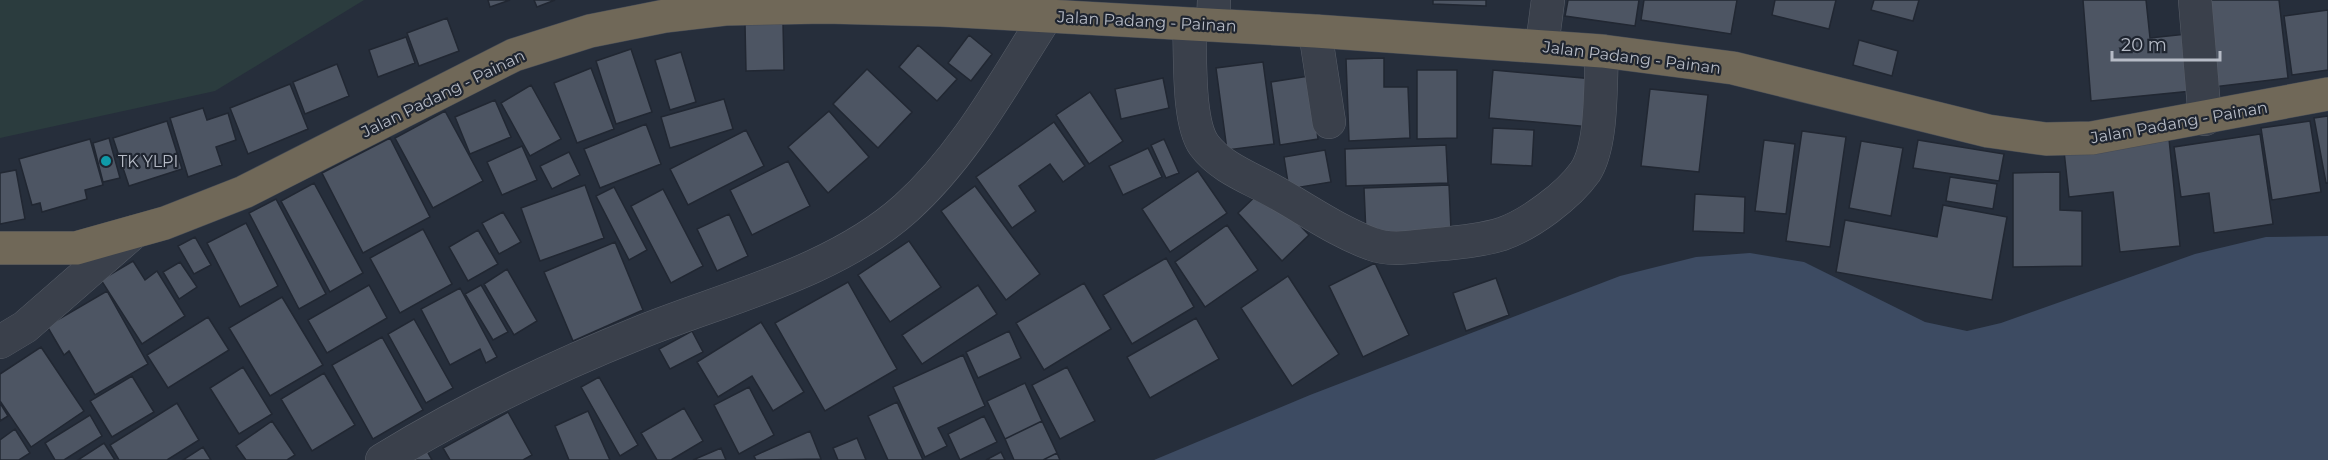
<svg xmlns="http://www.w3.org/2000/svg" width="2328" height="460" font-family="Montserrat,sans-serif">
	<rect width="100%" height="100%" fill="#262e3b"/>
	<path fill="#2b3c3e" d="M0,0h364l-149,91 -215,47z"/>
	<path fill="#3d4b62" d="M2328,236v224h-1174l156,-65 310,-119 76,-19 54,-4 54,9 121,60 42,9 34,-8 194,-69 71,-17z"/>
	<path fill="#4d5563" stroke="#212732" stroke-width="1.5" d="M488,0h22l-20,7z
		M534,0h21l-18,7z
		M1433,0h53v6l-53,-2z
		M1568,0h71l-4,26 -70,-10z
		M1644,0h93l-6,34 -90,-14z
		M1775,0h61l-7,29 -57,-14z
		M1874,0h45l-6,21 -42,-11z
		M2083,0h63l4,38 37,-4 5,57 -101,10z
		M2203,0h76l9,78 -75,9z
		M2328,10v60l-36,5 -8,-59z
		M447,18l12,33 -40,15 -12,-33z
		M783,23l1,47 -38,1 -1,-47z
		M969,35l23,19 -21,27 -23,-18z
		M406,37l9,26 -37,14 -9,-27z
		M1859,40l39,11 -6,25 -39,-11z
		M918,45l39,34 -20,22 -38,-34z
		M631,49l21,63 -36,12 -20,-63z
		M681,52l15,50 -26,8 -15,-50z
		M1384,58v29h24l2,51 -61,3 -3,-82z
		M1263,62l11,82 -47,6 -11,-82z
		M337,64l12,32 -44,18 -12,-32z
		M591,68l23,61 -37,14 -23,-60z
		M867,69l45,43 -34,36 -45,-44z
		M1417,70h40v68l-40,1z
		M1493,70l101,9 -3,48 -102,-9z
		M1309,76l9,63 -38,6 -9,-63z
		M1163,78l6,30 -48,11 -6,-30z
		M290,84l18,45 -60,25 -18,-46z
		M531,85l30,54 -31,17 -29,-53z
		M1650,89l58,6 -9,77 -58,-6z
		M1090,92l33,49 -34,23 -33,-49z
		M724,99l9,30 -63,19 -9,-31z
		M495,100l16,37 -41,17 -15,-37z
		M203,108l4,12 21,-7 8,27 -20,7 6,18 -34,12 -18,-59z
		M445,111l38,70 -50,27 -38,-70z
		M829,111l40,46 -41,36 -40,-46z
		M2328,116v67h-2l-12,-65z
		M167,121l15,48 -53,17 -16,-48z
		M2310,121l11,71 -49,8 -11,-72z
		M1054,122l31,44 -22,16 -13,-18 -31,22 17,25 -24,17 -36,-51z
		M646,124l15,40 -61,24 -16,-39z
		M1493,128l41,2 -2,36 -41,-2z
		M746,130l18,36 -76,39 -18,-36z
		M1802,131l44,6 -16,110 -44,-6z
		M2260,134l13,90 -59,9 -5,-40 -28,4 -7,-50z
		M109,138l11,40 -17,4 -10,-39z
		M390,138l40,79 -67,36 -41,-80z
		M90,139l13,46 -18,5 2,9 -45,13 -2,-9 -8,2 -13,-46z
		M1164,139l15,34 -13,5 -15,-33z
		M2169,139l11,107 -60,6 -7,-60 -44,5 -5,-46z
		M1764,140l31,4 -9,70 -31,-3z
		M1918,140l86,14 -5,27 -86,-13z
		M1861,141l42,7 -12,68 -42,-8z
		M1446,145l2,38 -102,3 -1,-37z
		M522,146l15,34 -35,15 -15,-33z
		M1148,148l14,29 -39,18 -14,-29z
		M1325,150l6,32 -42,7 -5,-32z
		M569,152l11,23 -28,14 -12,-23z
		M788,161l22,45 -58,29 -22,-45z
		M16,170l9,49 -25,5v-51z
		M1198,171l29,42 -57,39 -28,-43z
		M2060,172v38l22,1v55l-69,1v-94z
		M1950,177l47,7 -4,25 -47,-8z
		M314,183l49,90 -33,19 -49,-91z
		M585,185l19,53 -64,23 -19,-53z
		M1449,185l2,45 -85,4 -2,-46z
		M975,186l65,88 -34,26 -65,-89z
		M614,187l33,63 -18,10 -33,-64z
		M1264,188l45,47 -27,26 -44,-48z
		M663,189l40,77 -32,17 -40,-77z
		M1695,194l50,3 -1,36 -51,-2z
		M276,199l50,95 -27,15 -50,-96z
		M1943,205l64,12 -15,83 -156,-28 9,-52 92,17z
		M503,212l18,30 -22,12 -17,-31z
		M729,214l19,42 -31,15 -20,-42z
		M246,223l32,63 -38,21 -33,-64z
		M1227,225l31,45 -53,37 -30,-45z
		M423,229l29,55 -52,29 -30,-55z
		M478,230l20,34 -30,17 -19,-34z
		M195,237l16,28 -17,9 -16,-28z
		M909,241l32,46 -51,35 -32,-47z
		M615,242l28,68 -70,31 -29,-69z
		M1166,258l28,49 -62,37 -29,-49z
		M133,261l12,19 12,-9 28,45 -43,28 -41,-64z
		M180,262l17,25 -18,12 -16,-27z
		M1375,263l34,72 -46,22 -34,-71z
		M507,269l30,52 -23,14 -30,-51z
		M1288,276l51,78 -47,32 -51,-78z
		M1496,278l13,37 -43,16 -13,-38z
		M848,282l49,87 -72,42 -50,-88z
		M1084,283l27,46 -67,41 -28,-47z
		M369,285l18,33 -60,35 -19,-33z
		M481,285l27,47 -15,8 -28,-46z
		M978,285l19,29 -75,50 -20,-29z
		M460,288l37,69 -11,6 -6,-14 -30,16 -29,-56z
		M107,291l41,73 -53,31 -26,-44 -5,4 -17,-29z
		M282,297l41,68 -53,31 -41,-68z
		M208,317l21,33 -61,38 -21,-33z
		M1196,318l23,41 -69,39 -23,-41z
		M414,319l39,69 -27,15 -38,-69z
		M761,322l43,70 -31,19 -21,-35 -34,21 -21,-35z
		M692,331l11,21 -33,17 -11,-20z
		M1009,331l12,27 -43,20 -12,-26z
		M382,337l41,73 -50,29 -41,-74z
		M41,347l43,64 -53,36 -31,-46v-27z
		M963,355l22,51 -47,22 9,18 -22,11 -32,-70z
		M243,367l29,47 -33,20 -29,-46z
		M1067,367l28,54 -35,18 -28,-54z
		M324,373l31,52 -43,26 -31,-52z
		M132,376l22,36 -42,25 -22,-36z
		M599,377l39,68 -18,11 -39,-69z
		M1025,383l17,38 -37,18 -18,-38z
		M749,387l25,48 -35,19 -25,-49z
		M897,402l26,58h-35l-20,-44z
		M0,403l8,13 -8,5z
		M177,403l22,37 -32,20h-48l-9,-15z
		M684,408l19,33 -32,19h-14l-16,-27z
		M588,411l22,49h-41l-14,-34z
		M508,412l24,43 -9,5h-73l-7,-12z
		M90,415l12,21 -38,24h-9l-10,-17z
		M984,416l13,26 -37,18 -12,-26z
		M272,421l23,34 -8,5h-41l-10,-14z
		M1042,421l15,32 -14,7h-29l-9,-21z
		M15,429l15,24 -11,7h-19v-20z
		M810,431l11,28 -65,1 -2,-4z
		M857,438l9,22h-28l-5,-12z
		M104,443l11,17h-37z
		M203,447l8,13h-28z
		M721,448l5,12h-33z
		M427,451l5,9h-20z
		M1001,452l4,8h-19z
		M1057,453l3,7h-17z"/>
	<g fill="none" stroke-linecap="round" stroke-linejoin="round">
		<defs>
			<path id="street" d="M2195,0l10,119
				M1189,24c2,30 -2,97 15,121 17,23 47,33 71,47 31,17 63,40 97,52 18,7 39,3 58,1 23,-2 50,-4 72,-11 28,-10 66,-38 83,-62 18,-27 15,-88 17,-121
				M1213,25l1,-25
				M1315,31l14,91
				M1542,46l6,-46
				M0,342l25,-15 109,-95
				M382,460c82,-50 169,-92 259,-128 87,-35 194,-60 265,-124 59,-53 98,-126 141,-193"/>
			<path id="highway" d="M0,248h76l89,-25 79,-31 270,-137 76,-24 75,-15 60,-7 100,-2 116,3 374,21 287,20 131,17 255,63 58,8 46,-1 236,-44"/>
		</defs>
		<use href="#street" stroke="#585e69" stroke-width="34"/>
		<use href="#highway" stroke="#454b56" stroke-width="34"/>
		<use href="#street" stroke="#3a404b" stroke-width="33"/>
		<use href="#highway" stroke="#706858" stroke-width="33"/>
	</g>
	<circle fill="#0f9aa8" stroke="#1f2530" stroke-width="2" cx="106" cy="161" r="6"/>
	<g text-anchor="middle" stroke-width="4.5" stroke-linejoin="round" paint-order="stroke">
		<g font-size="16" fill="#b6bbc6" stroke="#1f2530">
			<text transform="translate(1147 21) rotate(3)" y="6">Jalan Padang - Painan</text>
			<text transform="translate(1632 57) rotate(7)" y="6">Jalan Padang - Painan</text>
			<text transform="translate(443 93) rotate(-26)" y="6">Jalan Padang - Painan</text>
			<text transform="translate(2179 122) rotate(-10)" y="6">Jalan Padang - Painan</text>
		</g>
		<g font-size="16" fill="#b6bbc6" stroke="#1f2530" text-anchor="start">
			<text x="118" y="167">TK YLPI</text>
		</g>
	</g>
	<path d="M2112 51v9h108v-9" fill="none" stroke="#b6bbc6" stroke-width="3"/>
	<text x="2121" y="51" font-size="18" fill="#b6bbc6" stroke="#1f2530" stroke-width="4.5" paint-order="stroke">20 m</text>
</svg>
